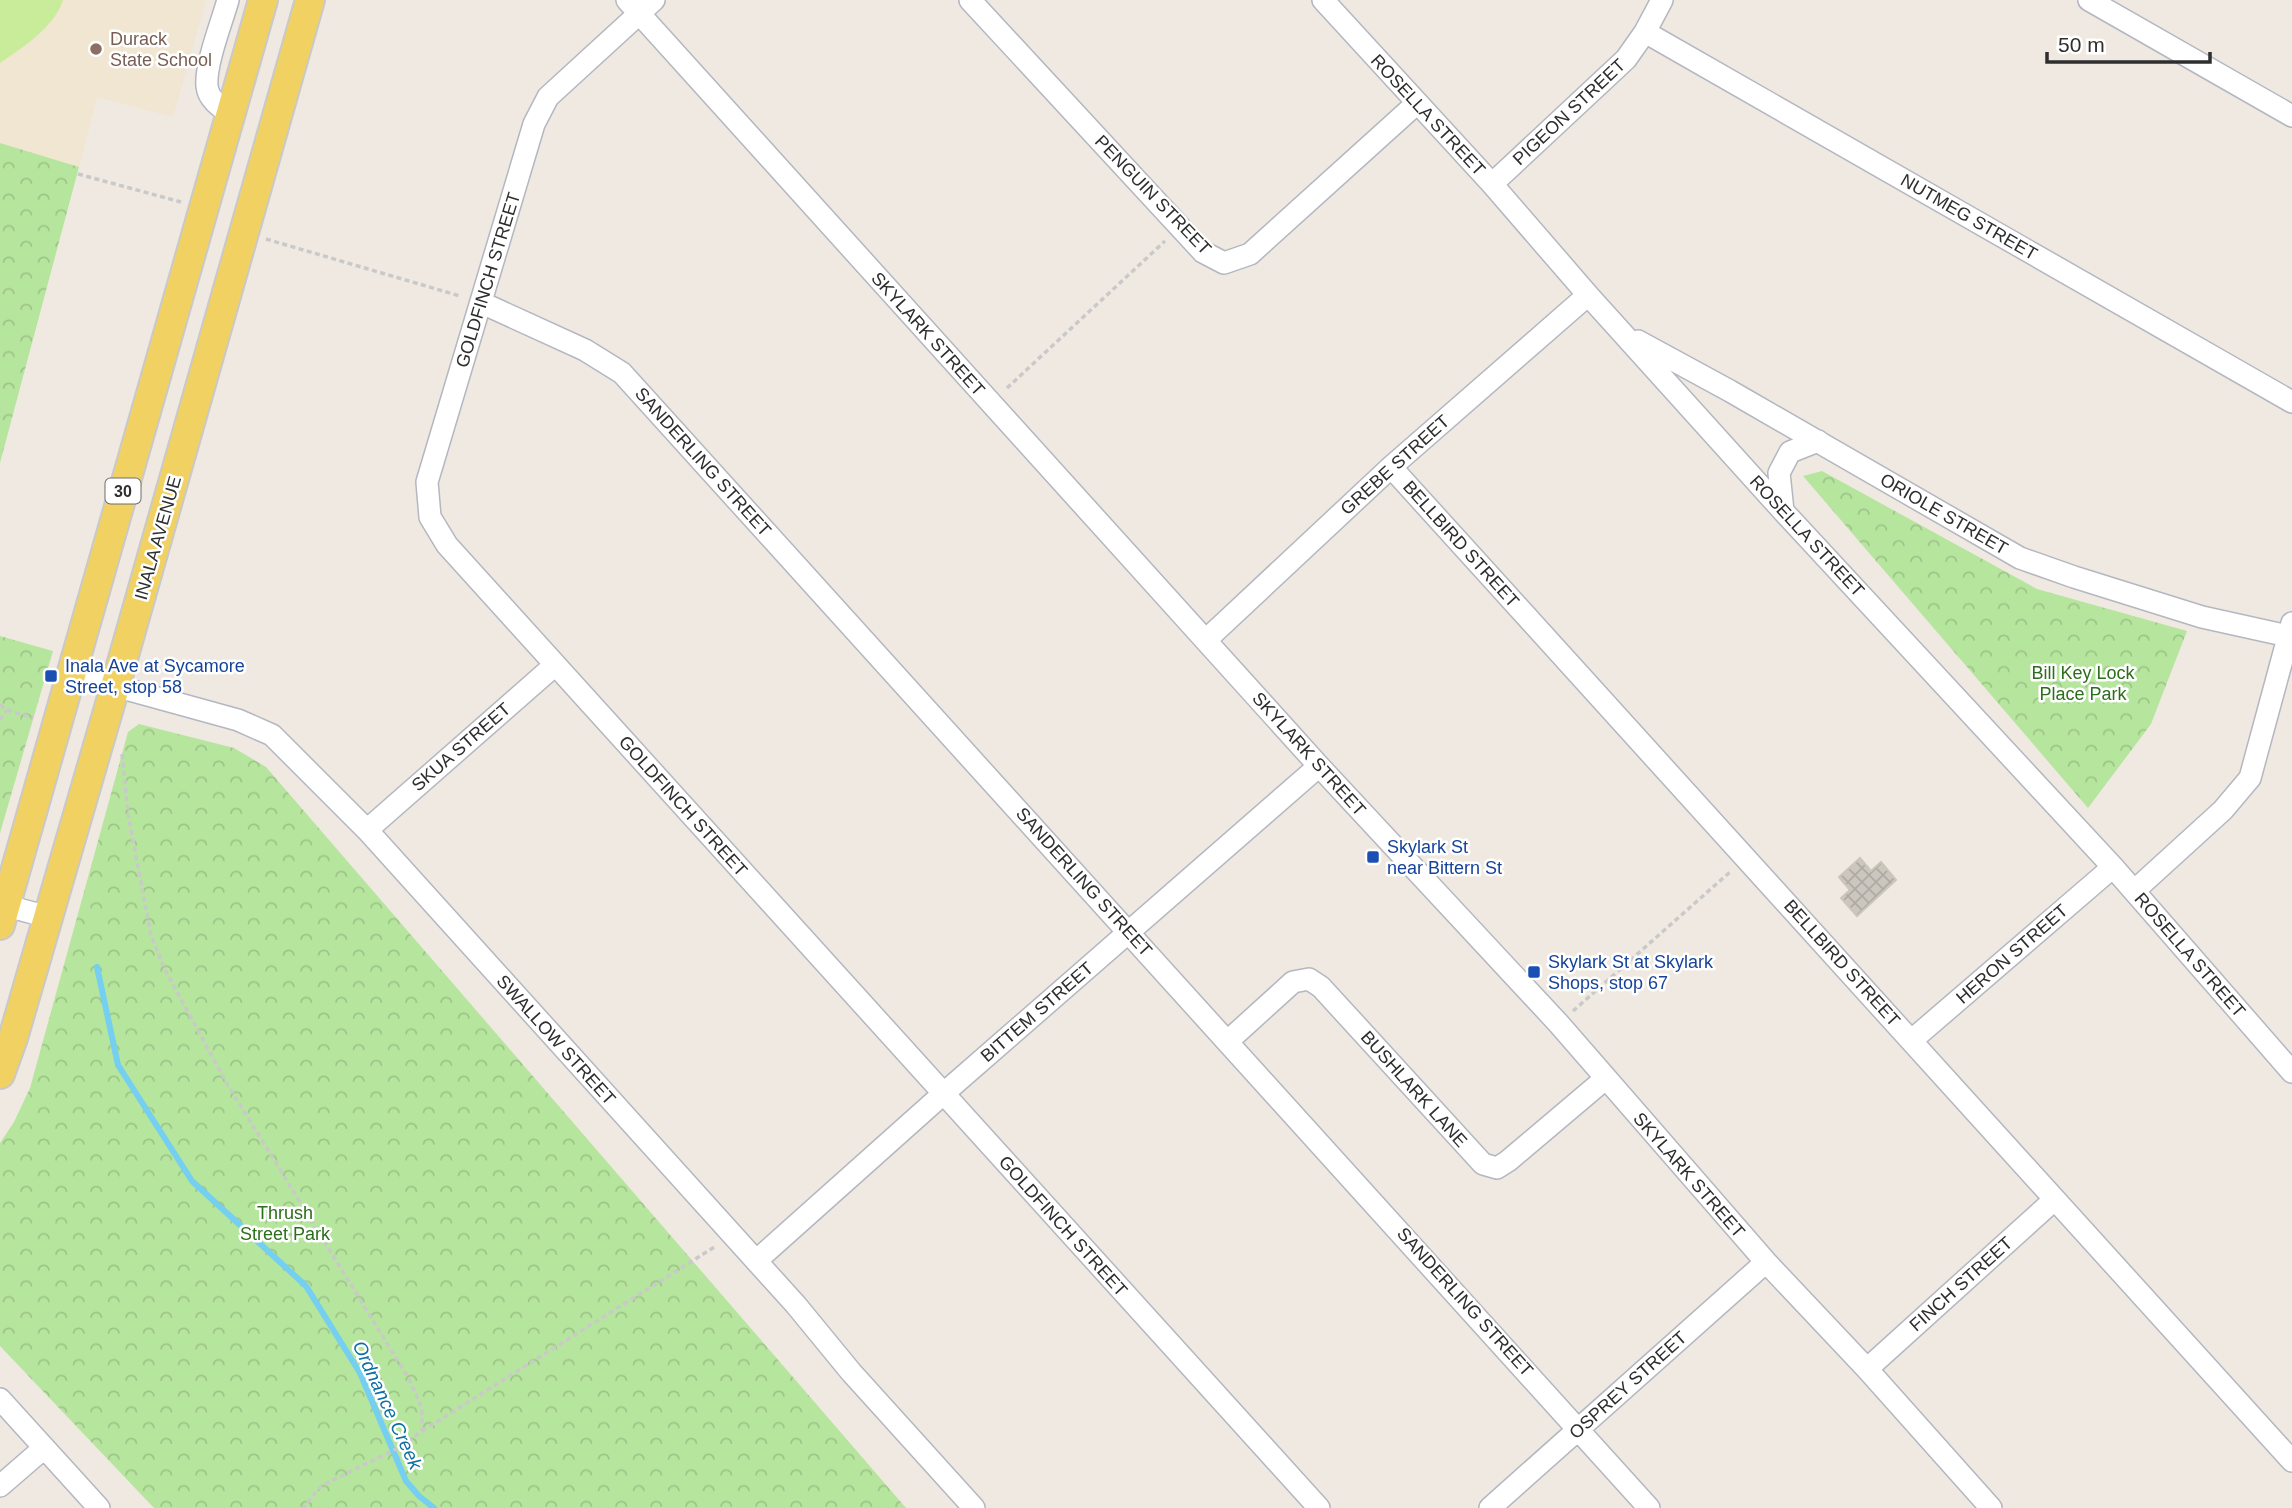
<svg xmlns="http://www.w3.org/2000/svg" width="2292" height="1508" font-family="Arial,sans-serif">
	<defs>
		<pattern id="forest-crowns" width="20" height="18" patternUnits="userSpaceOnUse" patternTransform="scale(1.75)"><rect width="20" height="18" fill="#b6e59e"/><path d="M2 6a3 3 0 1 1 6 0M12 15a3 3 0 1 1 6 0" fill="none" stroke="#9dc588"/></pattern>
		<pattern id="building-cross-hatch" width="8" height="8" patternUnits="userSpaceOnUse" patternTransform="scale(1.75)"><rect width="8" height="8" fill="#cbc7bf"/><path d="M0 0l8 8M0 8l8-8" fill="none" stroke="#afaba4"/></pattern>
	</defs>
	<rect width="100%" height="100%" fill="#efe9e1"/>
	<path fill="#f0e6d1" d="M0,0h206l-33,117 -76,-20 -18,70 -79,-24z"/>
	<path fill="url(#forest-crowns)" d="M0,143l79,24 -79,296z
		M1822,471l215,118 150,42 -36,93 -63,84 -285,-332z
		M0,636l53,15 -53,182z
		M139,724l95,24 32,19 640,741h-752l-154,-162v-203l14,-21 16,-34 98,-356z"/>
	<path fill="#c9ec9a" d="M0,0h63c-9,28 -40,47 -63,63z"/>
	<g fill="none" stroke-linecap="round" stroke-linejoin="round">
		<path stroke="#75cff0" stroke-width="6" d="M97,967l21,98 74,116 114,105 54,87 46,108 13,15 15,12"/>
	</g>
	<path fill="url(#building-cross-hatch)" stroke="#cbc5ba" stroke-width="2" d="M1860,858l11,13 10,-9 15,18 -39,36 -16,-18 9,-8 -11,-13z"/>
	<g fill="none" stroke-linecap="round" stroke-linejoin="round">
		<defs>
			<path id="minor" d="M228,0c-6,22 -23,64 -21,86 1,13 13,21 24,28
				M627,0l692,766 240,258 207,238 101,107 124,139
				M654,0l-106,97 -14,27 -107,358 3,35 17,28 872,963
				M970,0l233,252 21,11 26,-9 166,-150
				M1323,0l169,184 96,111 195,216 330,356 179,205
				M2089,0l203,116
				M1645,32l647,370
				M1492,184l134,-125 19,-27 17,-32
				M482,303l103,47 37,23 1027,1135
				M1638,341l92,50 290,167 54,19 128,40 86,19
				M1391,467l901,994
				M1783,511l-4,-38 11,-21 28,-11
				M1206,640l185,-173 197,-172
				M71,674l167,46 34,15 95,95 429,475 55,67 123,136
				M367,830l188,-165
				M2134,891l89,-81 27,-32 42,-155
				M0,904l48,13
				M1912,1040l201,-173
				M1228,1041l65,-59 16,-3 12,8 162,177 14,4 11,-7 97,-82
				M756,1261l187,-167 376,-328
				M1867,1369l187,-169
				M0,1399l99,109
				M0,1486l44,-38
				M1490,1508l276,-246"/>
			<path id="major" d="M0,925l263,-925
				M0,1074l13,-36 102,-351 195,-687"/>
		</defs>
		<use href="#minor" stroke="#b4b7c1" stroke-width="24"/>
		<use href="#major" stroke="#c9c9c9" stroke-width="32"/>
		<path stroke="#c9c9c9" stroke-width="3.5" stroke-dasharray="5 3.5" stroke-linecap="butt" d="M78,174l103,28
			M266,239l194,57
			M1007,388l158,-147
			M0,705l10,6 23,7
			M0,720l7,-10
			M122,754l6,60 23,121 13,33 62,114 183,297 13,29v23l-20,15 -81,40 -18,22
			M1573,1011l157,-139
			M422,1431l294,-185"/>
		<use href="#minor" stroke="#fff" stroke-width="21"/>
		<use href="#major" stroke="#f2d163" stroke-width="28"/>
	</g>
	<circle fill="#8d6e63" stroke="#fff" stroke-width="2.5" cx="96" cy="49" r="7"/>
	<g fill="#1a4fb4" stroke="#fff" stroke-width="2.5">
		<rect x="44" y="669" width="14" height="14" rx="3.5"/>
		<rect x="1366" y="850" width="14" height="14" rx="3.5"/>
		<rect x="1527" y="965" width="14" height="14" rx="3.5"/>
	</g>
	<g text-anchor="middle" stroke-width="5" stroke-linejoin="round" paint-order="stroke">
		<rect fill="#fff" stroke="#6d6d6d" stroke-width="2" x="105.5" y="478.5" width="35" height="25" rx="5"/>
		<g font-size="16" font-weight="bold" fill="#2e2e2e">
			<text x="123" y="497">30</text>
		</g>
		<g font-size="18" fill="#785e54" stroke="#fff" text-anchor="start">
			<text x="110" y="45">Durack<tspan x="110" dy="21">State School</tspan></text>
		</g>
		<g font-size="18" fill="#2e2e2e" stroke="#fff">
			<text transform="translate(1569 112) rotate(-43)" y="6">PIGEON STREET</text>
			<text transform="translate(1428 115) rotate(47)" y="6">ROSELLA STREET</text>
			<text transform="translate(1153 195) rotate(46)" y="6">PENGUIN STREET</text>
			<text transform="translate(1969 217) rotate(30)" y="6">NUTMEG STREET</text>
			<text transform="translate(488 280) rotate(-73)" y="6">GOLDFINCH STREET</text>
			<text transform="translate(928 334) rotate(48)" y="6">SKYLARK STREET</text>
			<text transform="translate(703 462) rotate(48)" y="6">SANDERLING STREET</text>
			<text transform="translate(1395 465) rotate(-42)" y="6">GREBE STREET</text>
			<text transform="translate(1944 514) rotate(30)" y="6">ORIOLE STREET</text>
			<text transform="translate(1807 536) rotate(47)" y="6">ROSELLA STREET</text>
			<text transform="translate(158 538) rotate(-74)" y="6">INALA AVENUE</text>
			<text transform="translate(1461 544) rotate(48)" y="6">BELLBIRD STREET</text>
			<text transform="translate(461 747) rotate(-41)" y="6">SKUA STREET</text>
			<text transform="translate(1309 754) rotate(48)" y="6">SKYLARK STREET</text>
			<text transform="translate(683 806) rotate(48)" y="6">GOLDFINCH STREET</text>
			<text transform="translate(1084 882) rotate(48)" y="6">SANDERLING STREET</text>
			<text transform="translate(2012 954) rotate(-41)" y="6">HERON STREET</text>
			<text transform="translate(2190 955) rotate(49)" y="6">ROSELLA STREET</text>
			<text transform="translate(1842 963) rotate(48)" y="6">BELLBIRD STREET</text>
			<text transform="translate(1037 1012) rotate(-41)" y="6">BITTEM STREET</text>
			<text transform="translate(556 1040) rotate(48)" y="6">SWALLOW STREET</text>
			<text transform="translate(1414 1089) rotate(48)" y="6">BUSHLARK LANE</text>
			<text transform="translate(1689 1175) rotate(49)" y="6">SKYLARK STREET</text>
			<text transform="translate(1063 1226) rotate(48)" y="6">GOLDFINCH STREET</text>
			<text transform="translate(1961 1284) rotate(-42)" y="6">FINCH STREET</text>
			<text transform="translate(1465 1302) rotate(48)" y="6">SANDERLING STREET</text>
			<text transform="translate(1628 1385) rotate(-42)" y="6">OSPREY STREET</text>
		</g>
		<g font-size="18" fill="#164399" stroke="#fff" text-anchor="start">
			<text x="65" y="672">Inala Ave at Sycamore<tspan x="65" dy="21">Street, stop 58</tspan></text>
			<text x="1387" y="853">Skylark St<tspan x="1387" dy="21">near Bittern St</tspan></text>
			<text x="1548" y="968">Skylark St at Skylark<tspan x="1548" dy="21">Shops, stop 67</tspan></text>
		</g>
		<g font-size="18" fill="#2c6e1b" stroke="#fff">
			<text x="2083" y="679">Bill Key Lock<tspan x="2083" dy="21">Place Park</tspan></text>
			<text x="285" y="1219">Thrush<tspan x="285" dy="21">Street Park</tspan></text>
		</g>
		<g font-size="19" font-style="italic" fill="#0d6fa3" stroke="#fff">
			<text transform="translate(388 1405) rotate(65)" y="7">Ordnance Creek</text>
		</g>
	</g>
	<path d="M2047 52v10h163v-10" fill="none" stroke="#2e2e2e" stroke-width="3.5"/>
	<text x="2058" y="52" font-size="21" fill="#2e2e2e" stroke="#ffffff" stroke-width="5" paint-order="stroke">50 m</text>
</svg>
